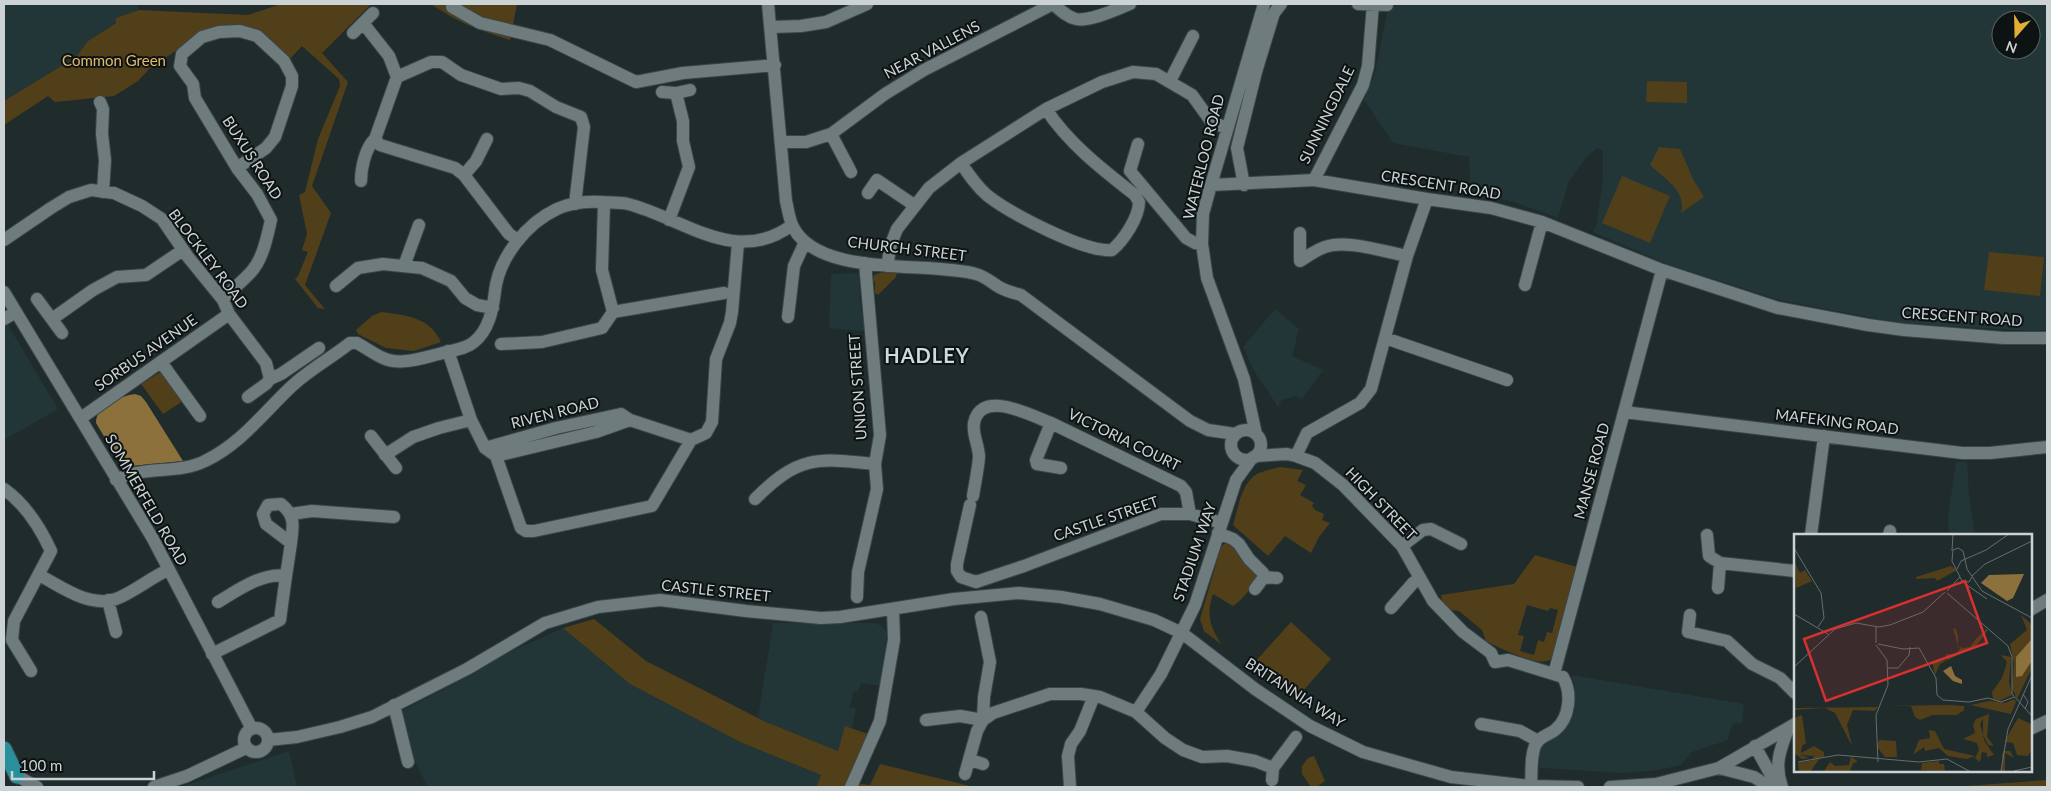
<svg xmlns="http://www.w3.org/2000/svg" width="2051" height="791" font-family="Lato,sans-serif">
	<rect width="100%" height="100%" fill="#202b2c"/>
	<path fill="#223537" fill-rule="evenodd" d="M4,4h132l3,6 -23,8 1,4 -29,19 -12,16 -72,44z
		M1389,4h658v326l-14,1 -123,-7 -26,-4 -105,-20 -114,-37 -72,-31 3,-5 7,-49v-28l-6,-2 -11,10 -17,23 -11,37 -44,-16 -28,-6 -2,-6 -13,1 -2,-34 -76,-14 -29,-43 11,-27zM2001,20h30v30h-30z
		M859,273l1,27 5,31 -36,-3 2,-54z
		M1275,309l24,20 -7,27 31,14 -21,29 -6,-3 -14,4 -4,7 -25,-38 -10,-22z
		M4,318l54,91 -54,31z
		M1956,462h11l2,32 6,41h-26l-1,-19z
		M773,623h103l7,4 4,6 -6,53 -20,-3 -3,8 -5,1 -3,15 6,1 -4,20 -7,-1 -7,24 -72,-29 -8,-5z
		M563,628l67,56 110,58 81,33 -5,12h-388l-16,-30 -10,-46 69,-36 25,-17z
		M1571,675l173,29 -2,19 -10,1 -4,16 -36,12 -10,12 -4,2 -27,5 -28,2 -83,-5 -2,-9 2,-11 30,-30 5,-32z
		M289,751l8,36h-117z"/>
	<path fill="#513f1a" fill-rule="evenodd" d="M281,4h90l-49,49 26,29 -36,104 19,27 -26,72 20,24 -7,-1 -23,-29 3,-3 10,-24 -6,-2 5,-16 -8,-39 6,-3 13,-53 22,-53 -1,-7 -37,-33 -12,13 -29,-27 -62,4 -48,31 -13,14 -24,15 -59,6 -7,-6 -44,29v-24l72,-44 12,-16 28,-18v-5l23,-8 109,5z
		M431,4h86l-7,36c-30,-9 -53,-18 -79,-36z
		M1647,81l40,1v21l-41,-1z
		M1659,147l21,2 13,30 11,18 -23,16c6,-23 -17,-34 -31,-48z
		M1622,176l48,20 -20,47 -48,-20z
		M1989,252l55,5 -4,39 -56,-6z
		M883,272l14,1 -1,4 -18,18 -3,-2v-11l-2,-2 1,-5z
		M381,312c24,3 49,5 60,30l-27,9 -28,-3 -28,-14 -2,-4 16,-14z
		M164,370l22,29 -23,15 -22,-30z
		M1280,467l23,3 -6,11 9,4 -6,10 14,8 -2,3 3,4 9,4 -2,6 8,3 -11,14 -8,16 -26,-17 -17,20 -35,-31c5,-16 8,-42 24,-51 6,-3 16,-5 23,-7z
		M1226,542l7,1 24,30c-2,11 -14,27 -24,33l-20,-12c-7,21 -3,32 8,50l-17,-13 -4,-12 21,-72z
		M1535,555l42,12 -24,91c-11,12 -55,-11 -67,-17l-4,-11 -23,-19 -9,-1 -8,-8 -1,-7 73,-11zM1527,605l21,6 2,-3 8,2 -6,23 -5,-1 -3,10 -6,-2 -4,15 -14,-4 4,-15 -6,-1z
		M594,619l52,42 120,61 72,29 7,-25 23,8 -19,48 21,3 10,-21 94,23h-158l5,-12 -81,-33 -110,-58 -67,-56z
		M1291,622l40,37 -35,40 -41,-37z
		M1314,756l11,25 -9,6h-5l-9,-13v-8l6,-8z
		M2047,780v7h-95z"/>
	<path fill="#8c713d" d="M135,394l6,2 5,6 37,59 -52,5 -11,-3 -24,-40c-1,-17 25,-27 39,-29z"/>
	<g fill="none" stroke-linecap="round" stroke-linejoin="round">
		<defs>
			<path id="minor" d="M768,4l18,197c2,8 3,18 7,26 26,51 134,34 183,47 9,2 16,9 23,13 7,4 15,6 22,8l169,126 18,9 27,4
				M1053,4c7,6 14,13 23,15 14,3 41,-10 54,-15
				M1358,4l29,1
				M452,7l28,16 70,17 86,42 47,-9 92,-8
				M363,23l26,33 8,21 -22,62 5,6 75,23 9,7 45,59 9,6
				M772,27l29,-1 25,-4 41,-18
				M353,33l20,-20
				M397,77l34,-15h11l19,13 40,14 18,-1 11,3 26,16 25,10 3,10 -9,77
				M1170,81l23,-45
				M662,92l14,1 7,28v20l6,26 -20,53
				M676,93l14,-3
				M100,102l3,7 -1,25 3,26 -2,32
				M831,134l20,38
				M781,142h25l25,-8 54,-40 39,-24 129,-66
				M1138,144l-8,27 56,67 9,5 7,1
				M961,163c8,12 16,24 27,33 22,17 97,57 124,54 12,-10 27,-33 27,-48l-4,-7c-32,-25 -67,-52 -89,-86
				M464,175l12,-14 11,-22
				M1314,180l49,-95 5,-19 5,-62
				M361,181c0,-12 4,-33 14,-42
				M1211,185l103,-5 113,19 64,9 51,14 120,48 116,38 90,17 36,5 100,8h43
				M1244,185l-7,-37 19,-76 13,-43 5,-16 7,-9
				M868,193l9,-13 37,25
				M1300,233v28c8,-5 16,-11 25,-14 21,-8 60,5 82,9
				M4,240l47,-32 18,-11 22,-7 23,3 28,13 20,13 26,38 35,43 6,14 37,49 4,16 -4,5 -18,13
				M404,266l15,-41
				M887,266l4,-22 6,-15 32,-41 32,-25 85,-54 56,-27 31,-10 23,2 36,21 18,25 17,9
				M1525,285l17,-63
				M336,286l22,-18 25,-4 39,4 29,13 14,17 12,7 16,3
				M4,292l149,247 99,190
				M37,299l25,34
				M223,300c9,-11 19,-18 28,-28 12,-13 16,-35 20,-52l-14,-26 -20,-26 -42,-70 -2,-14 -13,-18 2,-12 20,-17 17,-5 21,-1 17,5 27,25 8,15v10l-17,51 -9,11 -29,20
				M613,312l111,-19
				M788,317l6,-51 11,-24
				M4,319l12,-7
				M52,319l41,-29 24,-13 29,-2 37,-25
				M1385,338l122,42
				M501,344l41,-2 60,-14 11,-16 -11,-42 2,-67
				M448,351l23,69 14,28 11,8 25,72 5,3h8l118,-25 39,-66 15,-7 6,-11 4,-63 14,-36 2,-11 6,-69
				M161,362l39,54
				M270,379l11,-5 38,-26
				M1624,412l338,41h28l57,-6
				M81,418l148,-104
				M1051,423l130,63 5,6 4,22
				M1231 445a15 15 0 1 1 30 0a15 15 0 1 1-30 0Z
				M1256,434l-12,-55 -37,-101 -5,-34 1,-30 8,-29 53,-181
				M371,436l25,32
				M485,448l71,-20 65,-14 9,6
				M385,455l28,-18 26,-9 32,-8
				M496,456l100,-24 34,-12 61,20
				M1255,456l32,-2 9,2 19,7 28,22 59,61 31,55 30,31 28,21 4,9 13,-2 55,17c9,16 7,41 -8,53 -6,5 -15,6 -19,14 -6,11 -4,29 -5,42
				M1296,456l11,-23 53,-30 11,-14 36,-133 20,-57
				M116,480c28,-15 61,-5 89,-19 36,-17 58,-48 87,-75 17,-16 39,-28 58,-43h7c9,5 17,11 26,15 17,8 39,0 56,-4 11,-4 26,-4 35,-12 15,-12 19,-33 21,-51 4,-34 32,-68 62,-82 13,-6 30,-8 44,-7 9,1 18,0 27,2 55,14 108,63 164,21
				M4,489c21,15 36,38 47,62l-37,70 -2,19 19,31
				M973,496c2,-13 5,-26 6,-39 0,-11 -7,-23 -5,-34 7,-35 58,-7 77,0l-15,37 1,4 24,4
				M755,499c44,-44 62,-41 120,-35
				M970,505l-13,59v7l4,6 15,5 48,-16 137,-52h29l32,9
				M291,514l21,-3 82,6
				M1218,533l15,6 6,5 10,15 14,14 1,4 -9,12
				M1707,535l2,21 11,7 75,8
				M1811,535l13,-99
				M1889,535l1,-4
				M1402,546l21,-16 8,-1 30,15
				M39,575c23,12 50,33 77,24 18,-7 34,-21 52,-29
				M286,576l5,-33 -25,-19 -3,-10 5,-9 13,-1c15,12 12,22 10,39
				M1264,577l13,1
				M1718,588l2,-25
				M857,597l1,-25 19,-83 -2,-25 5,-29 -15,-172
				M108,600l8,32
				M1391,608l22,-25 7,-5
				M2030,610l17,-10
				M1690,615l-2,17 39,9 25,23 28,14 15,15
				M212,654l68,-34 6,-44c-23,-4 -48,14 -68,26
				M1554,674l108,-404
				M394,705l14,57
				M1136,712l25,-38 34,-69 41,-125 16,-22
				M926,720l34,-4 23,4 1,-23 6,-35 -9,-45
				M1481,724l39,7 18,10
				M244 740a12 12 0 1 1 24 0a12 12 0 1 1-24 0Z
				M2030,729l17,-8
				M268,740l29,-3 43,-10 32,-10 95,-48 78,-46 53,-16 62,-7 86,11 75,7 19,-1 114,-18 65,-6 42,4 39,7 54,16 28,13 73,56 55,37 53,26 88,25 80,9 47,1
				M1755,746l22,40
				M970,760l13,4
				M1719,768l35,9 16,10
				M965,774l12,-43 6,-11 10,-7 57,-19h31l19,3 36,15 29,26 18,12 19,7 25,-1 28,5 18,7
				M19,777l18,10
				M1272,780l1,-12 23,-31
				M154,787l33,-11 59,-28
				M851,787l29,-66 14,-81 -1,-31
				M1070,787l-2,-31 3,-12 9,-13 14,-35
				M1610,787l46,-3 63,-16 76,-44
				M1782,787c-8,-22 -2,-37 6,-58"/>
			<path id="highway" d="M4,749l13,27"/>
		</defs>
		<use href="#minor" stroke="#3c4547" stroke-width="14"/>
		<use href="#highway" stroke="#3c4547" stroke-width="17"/>
		<use href="#minor" stroke="#6f7c7d" stroke-width="12"/>
		<use href="#highway" stroke="#27909b" stroke-width="15"/>
	</g>
	<g text-anchor="middle" stroke-width="4" stroke-linejoin="round" paint-order="stroke">
		<g font-size="15" fill="#ccd3d4" stroke="#0d1213">
			<text transform="translate(932 50) rotate(-28)" y="5">NEAR VALLENS</text>
			<text transform="translate(1327 115) rotate(-64)" y="5">SUNNINGDALE</text>
			<text transform="translate(1204 157) rotate(-76)" y="5">WATERLOO ROAD</text>
			<text transform="translate(252 158) rotate(57)" y="5">BUXUS ROAD</text>
			<text transform="translate(1441 185) rotate(9)" y="5">CRESCENT ROAD</text>
			<text transform="translate(907 249) rotate(7)" y="5">CHURCH STREET</text>
			<text transform="translate(208 259) rotate(53)" y="5">BLOCKLEY ROAD</text>
			<text transform="translate(1962 317) rotate(4)" y="5">CRESCENT ROAD</text>
			<text transform="translate(146 353) rotate(-35)" y="5">SORBUS AVENUE</text>
			<text transform="translate(858 387) rotate(-94)" y="5">UNION STREET</text>
			<text transform="translate(555 413) rotate(-14)" y="5">RIVEN ROAD</text>
			<text transform="translate(1837 422) rotate(7)" y="5">MAFEKING ROAD</text>
			<text transform="translate(1124 440) rotate(26)" y="5">VICTORIA COURT</text>
			<text transform="translate(1592 471) rotate(-75)" y="5">MANSE ROAD</text>
			<text transform="translate(146 500) rotate(60)" y="5">SOMMERFELD ROAD</text>
			<text transform="translate(1381 504) rotate(46)" y="5">HIGH STREET</text>
			<text transform="translate(1106 519) rotate(-19)" y="5">CASTLE STREET</text>
			<text transform="translate(1195 552) rotate(-71)" y="5">STADIUM WAY</text>
			<text transform="translate(716 591) rotate(6)" y="5">CASTLE STREET</text>
			<text transform="translate(1295 693) rotate(33)" y="5">BRITANNIA WAY</text>
		</g>
		<g font-size="15" fill="#e4bb6c" stroke="#0d1213">
			<text x="114" y="66">Common Green</text>
		</g>
		<g font-size="20" font-weight="bold" letter-spacing="1" fill="#cddbdd" stroke="#0d1213">
			<text x="927" y="363">HADLEY</text>
		</g>
	</g>
	<g transform="translate(1794 534)">
		<rect width="238" height="238" fill="#202b2c"/>
		<path d="M1,29l5,10 5,-3 7,11 -16,7zM157,32l6,4 -20,11 -2,-3 -19,1v-2zM227,81l10,9v46l-14,29 -5,-11 2,-24 -4,-20 17,-14zM159,94l3,1 2,7v10l4,2 8,-1 6,-8 10,-10 2,1 -12,16 -36,18 -5,11 -3,-13 15,-2 -1,-6 11,1 3,-7 -2,-2zM207,121l10,2 -2,25 3,13 -13,6 -6,-2 -1,-7 10,-14 5,-16zM220,165l2,3 -5,12 -41,-9 20,-4 15,2zM157,171l13,1v4l-7,5h-24l-13,5 -5,-3 -4,-11h-29zM84,173l-3,4 -22,-1 -6,15 5,21 -17,-33 -10,-5 -31,2v-2zM195,180l-2,23 7,9 -6,-1 -5,-11v-15l-3,5 5,18 9,13 -7,2v-4l-5,-1 -2,10 -5,-4 4,-8 -2,-7 -14,-4 12,-6 -2,-8 3,-6zM8,181l4,28 -4,3 -1,7 13,-7 10,6v5l-11,2 1,-7 -1,4 -13,-1 10,3 -8,1 -8,-6v-35zM224,184l13,6v27l-3,5 -11,-1 -4,-12 -7,-1 -3,9h7l4,7 -9,-5v18h-3v-16l4,-16zM135,196l6,1 9,18 31,7 -8,3 -19,-3 -9,-8 -14,3 -1,-4 -11,8 6,-15 11,-2zM85,206l17,1 1,16h-12l-8,-10zM57,222l7,6 -5,1 -3,8h-26l6,-9 5,4 14,-1zM25,225l-8,12h-12l-1,-8zM145,227v3h5l1,7 -24,-1 1,-7z" fill="#513f1a"/>
		<path d="M230,40l-11,24 -6,3 -26,-18 8,-8zM237,106v22l-9,14 -6,1v-20zM157,132l4,10 7,4v4l-9,-3 -10,-10z" fill="#8c713d"/>
		<path fill="none" stroke="#656e6f" stroke-width="1" d="M0,14l27,45 3,25 -6,9M158,17l1,-17M163,35l4,-8 25,-11 23,-16M178,42l13,-12 47,-23M178,43l-3,5 -7,-1 -10,-20 1,-11 5,-2 5,3 4,18 15,22 50,27M170,49l23,16M153,57l13,-14M153,59l61,53 4,11v37l20,22M0,80l34,20M82,109v-16M84,110l25,5 16,-1 17,30 1,17 6,5 26,2 19,-4 13,4 13,-5M82,111l11,15 1,25 -12,30 2,47M0,133l41,-38 21,-6 23,4 11,-2 33,-13 22,-20M93,134h11l11,-13 1,-8M229,160l5,8 -3,7M4,228l40,-7 81,7 28,-3 22,12M207,237l7,-42 24,-54M220,237l18,-4"/>
		<path fill="#d63131" fill-opacity="0.15" stroke="#d63131" stroke-width="2.5" d="M171,47l22,62 -161,58 -22,-62z"/>
		<rect width="238" height="238" fill="none" stroke="#ccd3d4" stroke-width="2.5"/>
	</g>
	<rect width="2051" height="791" fill="none" stroke="#ccd3d4" stroke-width="10"/>
	<g transform="translate(2016 35) rotate(200)"><circle r="24" fill="#0d1213" stroke="#595f60"/>
	<path d="M0-4L9 19L0 12L-9 19Z" fill="#e4ae35"/>
	<text y="-8" font-size="14" font-weight="bold" text-anchor="middle" fill="#ccd3d4">N</text>
	</g>
	<path d="M12 771v8h142v-8" fill="none" stroke="#ccd3d4" stroke-width="2.5"/>
	<text x="20" y="771" font-size="15" fill="#ccd3d4" stroke="#0d1213" stroke-width="4" paint-order="stroke">100 m</text>
</svg>
